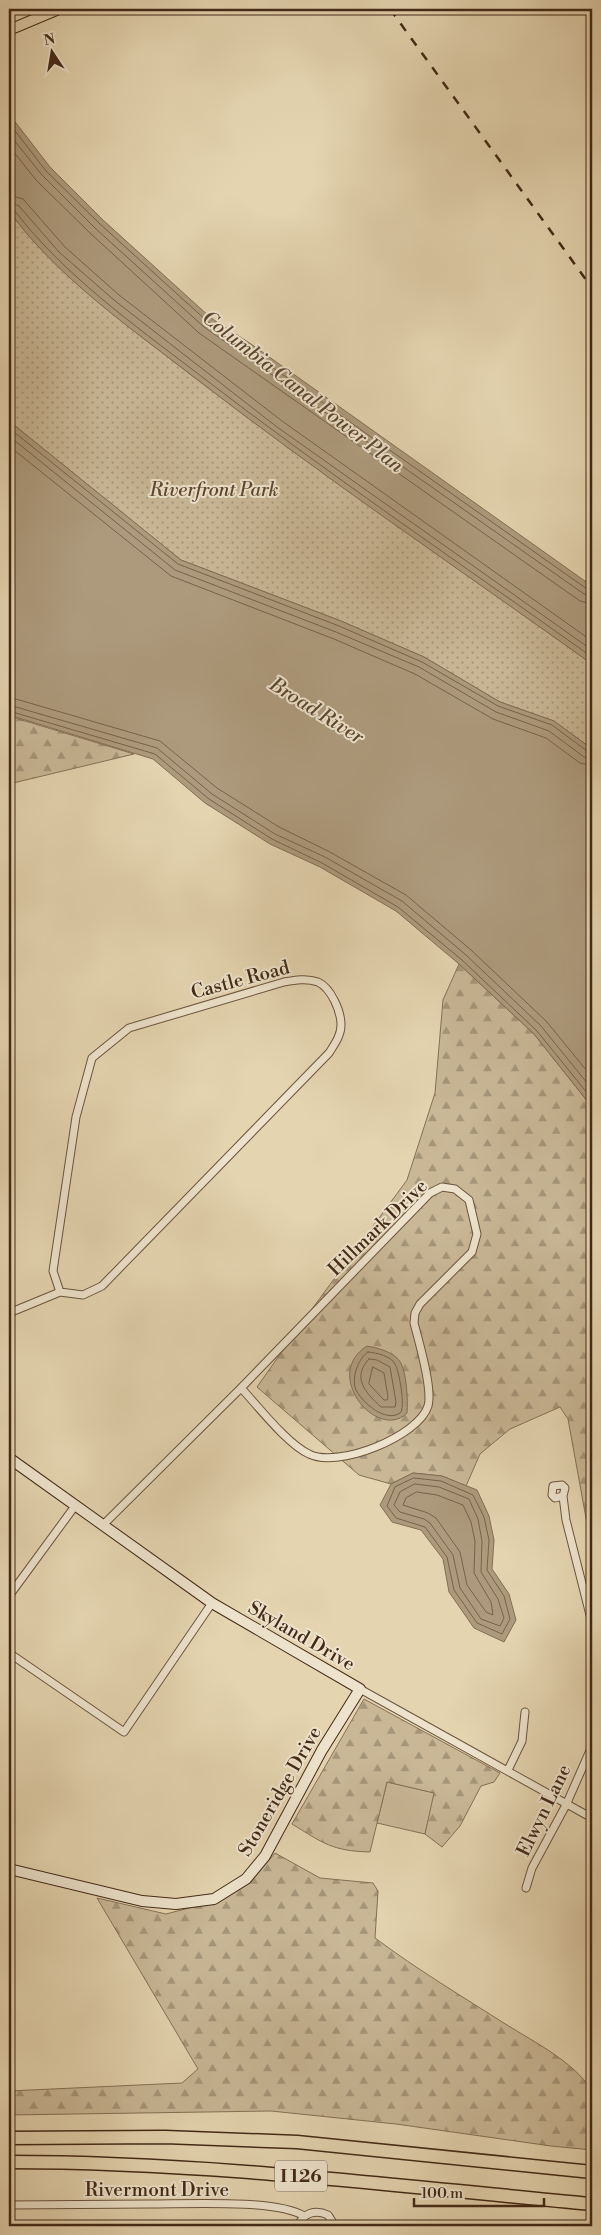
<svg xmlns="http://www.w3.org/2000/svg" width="601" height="2235" font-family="'Libre Bodoni',serif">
	<defs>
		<pattern id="forest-firs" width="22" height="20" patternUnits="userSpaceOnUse" patternTransform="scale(1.25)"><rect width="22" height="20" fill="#c9b796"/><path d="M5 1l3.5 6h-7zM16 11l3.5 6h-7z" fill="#a59579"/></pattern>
		<pattern id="park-dots" width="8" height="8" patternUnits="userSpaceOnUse" patternTransform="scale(1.25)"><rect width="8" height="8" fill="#c9b796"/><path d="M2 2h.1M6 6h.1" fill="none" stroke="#a59579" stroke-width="1.8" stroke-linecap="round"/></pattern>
	</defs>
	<rect width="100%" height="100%" fill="#e4d4b0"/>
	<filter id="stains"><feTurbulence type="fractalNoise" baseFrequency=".004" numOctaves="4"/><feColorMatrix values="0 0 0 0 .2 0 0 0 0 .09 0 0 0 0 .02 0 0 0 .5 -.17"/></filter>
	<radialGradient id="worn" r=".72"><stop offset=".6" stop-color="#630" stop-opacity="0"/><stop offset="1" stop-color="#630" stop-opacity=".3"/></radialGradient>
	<path fill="#c9b796" stroke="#867056" d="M387,1782l48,11 -10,41 -48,-11z"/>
	<path fill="url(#forest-firs)" stroke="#867056" d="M9,715l3,2 122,37 -125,30z
		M459,964l75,70 58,73v444l-24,-132 -8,-12 -50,22 -30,25 -14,32 -24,-10 -29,-3 -22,11 -32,-9 -102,-88 55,-78 95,-129 28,-87 8,-93z
		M364,1699l136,74 -6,9 -13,4 -21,40 -18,21 -17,-13 9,-41 -47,-11 -17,70c-38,-1 -47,-9 -78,-28z
		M275,1853l45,25 53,5 5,8 -3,47c43,32 88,59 132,87 29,18 65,36 85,65v60l-41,-4 -155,-22 -125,-13 -262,4v-24l173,-8 16,-14 -101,-171 69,16 58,-15 26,-16z"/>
	<path fill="url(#park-dots)" stroke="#867056" d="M9,211c48,65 118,114 182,164 130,100 267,193 401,289v85l-38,-28 -54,-19 -76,-45 -83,-36 -160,-61 -172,-139z"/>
	<path fill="#ad9a7c" stroke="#836d54" d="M9,114l41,53 53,53 108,98 40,26 341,242v78c-133,-95 -269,-187 -398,-287 -65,-50 -137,-100 -185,-166z
		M9,421l172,139 160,61 83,36 76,45 54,19 38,28v358l-58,-73 -75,-70 -63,-53 -76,-44 -50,-23 -65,-41 -52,-44 -144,-44z
		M367,1346c11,2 22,5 30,12 10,8 11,43 10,55 -29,29 -86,-38 -40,-67z
		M413,1473l29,3 35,14 12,26 5,24 -2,29 17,25 7,26 -12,22 -30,-14 -25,-36 -6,-33 -22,-29 -29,-8 -12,-17 11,-21z"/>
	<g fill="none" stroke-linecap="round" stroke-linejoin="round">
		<path stroke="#78624a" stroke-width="1" d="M9,123l37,48 54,53 108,98 379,267 5,1
			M9,134l33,41 53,53 109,99 380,267 8,2
			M9,146l27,34 54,53 109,100 381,268 12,3
			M9,195l14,4 42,48 54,48 163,126 310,220
			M9,202l10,4 40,46 55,48 163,127 315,223
			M9,208l5,2c50,65 119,114 183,163 128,99 263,190 395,284
			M9,428l169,136 161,62 83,36 76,44 54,19 35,26 5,1
			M9,436l166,134 161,62 83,35 77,45 53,19 35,26 8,2
			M9,446l162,130 163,63 81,35 78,45 53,19 34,25 12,3
			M9,697l151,44 57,47 62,39 49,24 78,44 65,55 75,71 46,56
			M9,705l148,43 55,46 63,40 50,23 77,44 64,54 75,71 51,63
			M9,711l146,43 54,45 63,40 50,24 76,44 64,53 75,71 55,68
			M368,1352c9,1 23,4 27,12 4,6 11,45 5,49 -15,10 -38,-11 -44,-23 -5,-11 2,-32 12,-38z
			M369,1359l8,1 13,7 6,35 -1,5h-14c-15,-14 -30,-29 -12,-48z
			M373,1367l11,6 4,24 -1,3h-3l-15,-16z
			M414,1478l27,3 32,14 11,22 5,23 -2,30 17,26 6,23 -8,15 -25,-11 -23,-33 -7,-33 -22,-30 -29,-9 -9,-12 8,-19z
			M415,1484l24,3 30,12 9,20 4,22 -1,31 17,27 6,19 -4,8 -19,-7 -21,-31 -7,-33 -23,-32 -6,-4 -24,-7 -6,-7 6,-13z
			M417,1492l20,3 26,10 8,17 4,19 -1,32 17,29 2,13 -7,-3 -19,-27 -7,-33 -24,-34 -8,-5 -25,-8 3,-7z"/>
		<defs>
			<path id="street" d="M442,1187l13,2 14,11 8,34 -5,18 -52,52 -5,9 -1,10c5,19 19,66 14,83 -9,30 -90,63 -119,48 -22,-10 -51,-48 -68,-66l189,-195z
				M9,1313l51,-21 23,3 19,-9 227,-233c5,-8 12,-17 12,-28 0,-14 -10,-37 -23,-43 -11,-4 -23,-2 -34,0l-155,46 -37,30 -16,59 -23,154 7,21
				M563,1496l-8,2 -3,-3 1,-9 9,-1 3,3 -2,8 3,24 26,103
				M104,1524l137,-136
				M9,1596l66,-90
				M9,1653l115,79 88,-129
				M360,1689l232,129
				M508,1770l14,-29 3,-29
				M526,1888l6,-20 34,-63 26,-59
				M9,2205c47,0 94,-1 141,-1 36,0 126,-5 154,12
				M298,2226c5,-13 17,-17 30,-11l7,11"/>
			<path id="secondary" d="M9,1458l203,145 148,86 -38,61 -57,106 -19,23 -32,20 -38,5 -34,-3 -133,-32"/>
			<path id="primary" d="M9,30l50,-21"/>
			<path id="highway" d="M9,2138l156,-1 132,5 295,30
				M9,2162c195,0 389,24 583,42"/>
		</defs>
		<use href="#street" stroke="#6b543d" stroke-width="9"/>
		<use href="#secondary" stroke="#432917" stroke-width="12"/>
		<use href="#primary" stroke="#432917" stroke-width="12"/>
		<use href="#highway" stroke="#432917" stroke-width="15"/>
		<use href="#street" stroke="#ede3cc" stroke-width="7"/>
		<use href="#secondary" stroke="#ede3cc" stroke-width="10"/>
		<use href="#primary" stroke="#e4d4b0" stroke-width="10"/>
		<use href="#highway" stroke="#e4d4b0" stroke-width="12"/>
		<path stroke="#432917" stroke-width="2.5" stroke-dasharray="9 9" stroke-linecap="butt" d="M390,9l202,279"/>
	</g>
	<g text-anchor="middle" stroke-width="4" stroke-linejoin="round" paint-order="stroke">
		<rect fill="#ede3cc" stroke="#76614d" stroke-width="1" x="275" y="2160.5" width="52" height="31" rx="4"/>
		<g font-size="18" font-weight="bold" fill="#432917">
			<text x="301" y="2182">I 126</text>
		</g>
		<g font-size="19" font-style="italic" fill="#5e4530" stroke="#ede3cc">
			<text x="214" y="496">Riverfront Park</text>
		</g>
		<g font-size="19" fill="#432917" stroke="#ede3cc">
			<text transform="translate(240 979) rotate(-15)" y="7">Castle Road</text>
			<text transform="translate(377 1227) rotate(-44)" y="7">Hillmark Drive</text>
			<text transform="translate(302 1635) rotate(30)" y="7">Skyland Drive</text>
			<text transform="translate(279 1791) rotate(-60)" y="7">Stoneridge Drive</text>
			<text transform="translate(543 1810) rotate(-64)" y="7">Elwyn Lane</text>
			<text x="157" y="2196">Rivermont Drive</text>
		</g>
		<g font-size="20" font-style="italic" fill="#5e4530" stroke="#ede3cc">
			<text transform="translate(303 391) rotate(38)" y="7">Columbia Canal Power Plan</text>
			<text transform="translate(317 710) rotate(32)" y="7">Broad River</text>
		</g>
	</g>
	<rect width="601" height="2235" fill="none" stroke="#e4d4b0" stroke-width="30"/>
	<rect x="10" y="10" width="581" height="2215" fill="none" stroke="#432917" stroke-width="2.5"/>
	<rect x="15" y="15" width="571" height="2205" fill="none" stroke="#432917"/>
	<g transform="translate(52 52) rotate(348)" stroke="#ede3cc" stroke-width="4" paint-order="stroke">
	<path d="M0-4L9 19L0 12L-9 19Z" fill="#432917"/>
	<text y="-8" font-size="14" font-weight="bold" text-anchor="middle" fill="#432917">N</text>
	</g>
	<path d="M414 2198v8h130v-8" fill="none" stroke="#432917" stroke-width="2.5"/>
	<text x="421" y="2198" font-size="15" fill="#432917" stroke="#ede3cc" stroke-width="4" paint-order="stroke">100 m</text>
	<rect width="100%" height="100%" filter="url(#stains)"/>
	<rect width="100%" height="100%" fill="url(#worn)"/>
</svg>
